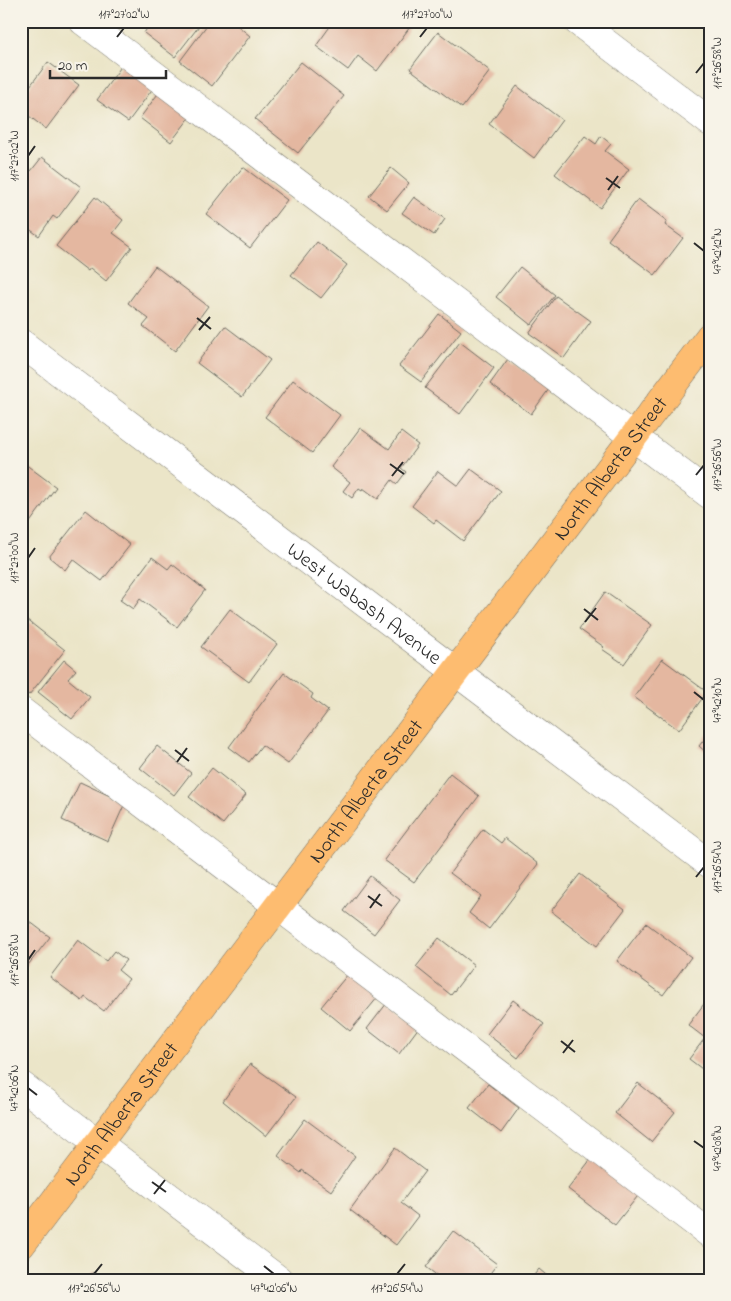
<svg xmlns="http://www.w3.org/2000/svg" width="731" height="1301" font-family="'Indie Flower',sans-serif">
	<rect width="100%" height="100%" fill="#f7f3e8"/>
	<filter id="ink" filterUnits="userSpaceOnUse"><feTurbulence type="fractalNoise" baseFrequency=".02" numOctaves="2"/><feDisplacementMap in="SourceGraphic" scale="10" xChannelSelector="R" yChannelSelector="G"/><feConvolveMatrix kernelMatrix="1 2 1 2 8 2 1 2 1" color-interpolation-filters="sRGB"/></filter>
	<filter id="wash" filterUnits="userSpaceOnUse"><feTurbulence type="fractalNoise" baseFrequency=".0096" numOctaves="4" result="noise"/><feDisplacementMap in="SourceGraphic" scale="20" xChannelSelector="R" yChannelSelector="G"/><feGaussianBlur stdDeviation="1.12" result="paint"/><feColorMatrix in="noise" values="0 0 0 0 0 0 0 0 0 0 0 0 0 0 0 0 0 1.4 0 .05"/><feComposite in="paint" operator="in"/></filter>
	<g filter="url(#wash)">
		<rect width="100%" height="100%" fill="#ebe5c8"/>
		<g id="blocks">
			<path fill="#e4b7a0" d="M152,21h40l7,5 -24,31 -31,-24z
				M210,21h22l18,15 -38,50 -32,-25z
				M334,21h77l2,2 -36,48 -19,-15 -10,14 -32,-24z
				M438,32l52,39 -28,37 -52,-39z
				M48,62l31,23 -33,44 -25,-19v-12z
				M301,62l43,34 -46,57 -43,-34z
				M123,64l31,23 -26,35 -31,-22z
				M517,86l45,34 -28,38 -45,-34z
				M160,91l31,25 -20,26 -31,-24z
				M585,136l11,8 5,-8 10,8 -6,7 24,18 -29,39 -45,-34z
				M42,157l39,30 -24,32 -4,-3 -14,20 -18,-13v-59l10,7z
				M243,167l44,33 -37,48 -44,-34z
				M391,168l18,15 -22,27 -18,-14z
				M95,197l28,23 -10,13 19,14 -26,34 -16,-13 -2,3 -32,-25z
				M414,197l31,22 -11,16 -32,-22z
				M638,199l29,22 -2,4 18,13 -28,37 -47,-35z
				M317,242l30,23 -26,33 -30,-23z
				M155,266l53,40 -33,45 -32,-25 6,-7 -21,-16z
				M520,267l35,28 -24,30 -35,-28z
				M556,296l35,25 -27,37 -35,-25z
				M439,314l22,17 -40,51 -22,-16z
				M225,326l45,34 -28,37 -45,-34z
				M460,342l34,26 -34,46 -35,-26z
				M508,359l41,30 -18,25 -41,-30z
				M293,380l47,35 -28,38 -47,-36z
				M360,428l29,21 12,-17 17,13 -17,23 5,4 -9,12 -5,-4 -14,19 -15,-11 -1,2 -3,-2 -7,10 -9,-7 7,-9 -19,-15z
				M21,461l35,26 -28,38 -7,-5z
				M471,469l30,22 -38,50 -27,-21 -2,3 -22,-17 26,-35 20,15z
				M86,510l44,35 -28,36 -29,-22 -8,11 -16,-13z
				M152,557l16,12 4,-5 33,26 -28,37 -37,-28 -7,10 -13,-9z
				M605,592l47,33 -28,39 -22,-15 2,-2 -25,-18z
				M230,609l47,35 -28,38 -48,-35z
				M26,619l39,31 -36,45 -8,-6v-63z
				M662,659l45,33 -28,38 -45,-33z
				M64,660l12,10 -8,9 22,18 -18,22 -34,-27z
				M284,673l29,21 -2,4 17,13 -40,53 -26,-19 -13,17 -20,-15z
				M710,732v29l-4,-3 2,-4 -9,-8z
				M157,746l34,27 -17,22 -34,-27z
				M212,768l34,27 -23,29 -34,-27z
				M450,773l29,23 -65,86 -30,-22z
				M80,782l45,21 -17,38 -46,-21z
				M483,829l18,14 4,-5 33,26 -49,65 -20,-16 12,-17 -31,-23z
				M580,874l45,35 -28,37 -46,-35z
				M370,876l30,24 -26,34 -30,-23z
				M21,915l29,22 -29,37z
				M646,923l45,34 -28,38 -46,-34z
				M439,938l35,27 -23,30 -35,-28z
				M78,940l28,21 8,-10 12,9 -8,10 11,9 -25,32 -19,-14 -3,4 -32,-24z
				M348,974l30,23 -28,34 -29,-24z
				M710,996v79l-21,-16 16,-21 -17,-13z
				M513,1000l31,24 -26,34 -31,-24z
				M387,1003l32,24 -20,27 -32,-25z
				M250,1064l46,33 -30,39 -43,-35z
				M638,1083l37,29 -24,30 -36,-29z
				M488,1084l31,24 -18,25 -32,-25z
				M305,1119l50,37 -24,35 -29,-21 -1,3 -23,-17z
				M395,1148l30,23 -24,32 17,13 -22,29 -46,-35z
				M594,1155l47,37 -26,33 -47,-36z
				M453,1231l44,33 -12,16h-42l-17,-13z
				M539,1269l13,11h-22z
				M93,1272l11,8h-17z"/>
		</g>
	</g>
	<g filter="url(#ink)">
		<use href="#blocks" fill-opacity="0" stroke="#6e6c62" stroke-width="1"/>
		<g fill="none" stroke-linecap="round" stroke-linejoin="round">
			<defs>
				<g id="minor">
					<path d="M83,21l627,474"/>
					<path d="M577,21l133,101"/>
					<path id="s1" d="M21,343l689,521"/>
					<path d="M21,711l689,523"/>
					<path d="M21,1085l258,195"/>
				</g>
				<g id="major">
					<path id="s2" d="M21,1245l689,-909"/>
				</g>
			</defs>
			<use href="#minor" stroke="#6e6c62" stroke-width="29"/>
			<use href="#major" stroke="#6e6c62" stroke-width="29"/>
			<use href="#minor" stroke="#fff" stroke-width="28"/>
			<use href="#major" stroke="#fdbc70" stroke-width="28"/>
		</g>
	</g>
	<path fill="none" stroke="#2b2b2b" stroke-width="2" d="M117,37l7,-9M420,37l7,-9M696,73l8,-10M28,156l7,-10M606,178l14,10M608,190l10,-14M694,243l10,8M197,318l14,11M199,330l11,-13M390,464l14,10M696,475l8,-10M392,476l11,-14M28,558l7,-10M584,609l14,11M585,622l11,-14M694,692l10,8M175,750l14,11M177,762l10,-14M696,877l8,-10M368,896l14,10M370,908l10,-14M28,960l7,-10M561,1041l14,11M563,1053l10,-13M28,1088l9,7M694,1141l10,7M152,1182l14,10M154,1194l11,-14M264,1266l10,8M94,1274l8,-10M397,1274l8,-10"/>
	<g text-anchor="middle" stroke-width="4" stroke-linejoin="round" paint-order="stroke">
		<g font-size="21" fill="#2b2b2b" stroke="#f7f3e8">
			<text dy="7" stroke="none"><textPath href="#s2" startOffset="975">North Alberta Street</textPath></text>
			<text dy="7" stroke="none"><textPath href="#s1" startOffset="431">West Wabash Avenue</textPath></text>
			<text dy="7" stroke="none"><textPath href="#s2" startOffset="570">North Alberta Street</textPath></text>
			<text dy="7" stroke="none"><textPath href="#s2" startOffset="165">North Alberta Street</textPath></text>
		</g>
	</g>
	<rect width="731" height="1301" fill="none" stroke="#f7f3e8" stroke-width="55"/>
	<path d="M50 70v8h116v-8" fill="none" stroke="#2b2b2b" stroke-width="2.5"/>
	<text x="58" y="70" font-size="15" fill="#2b2b2b" stroke="#f7f3e8" stroke-width="4" paint-order="stroke">20 m</text>
	<rect x="28" y="28" width="676" height="1246" fill="none" stroke="#2b2b2b" stroke-width="2"/>
	<g font-size="12" text-anchor="middle" fill="#2b2b2b">
		<text x="124" y="18">117°27'02"W</text>
		<text x="427" y="18">117°27'00"W</text>
		<text transform="translate(717 63) rotate(-90)" y="4">117°26'58"W</text>
		<text transform="translate(14 156) rotate(-90)" y="4">117°27'02"W</text>
		<text transform="translate(717 251) rotate(-90)" y="4">47°42'12"N</text>
		<text transform="translate(717 465) rotate(-90)" y="4">117°26'56"W</text>
		<text transform="translate(14 558) rotate(-90)" y="4">117°27'00"W</text>
		<text transform="translate(717 700) rotate(-90)" y="4">47°42'10"N</text>
		<text transform="translate(717 867) rotate(-90)" y="4">117°26'54"W</text>
		<text transform="translate(14 960) rotate(-90)" y="4">117°26'58"W</text>
		<text transform="translate(14 1088) rotate(-90)" y="4">47°42'06"N</text>
		<text transform="translate(717 1148) rotate(-90)" y="4">47°42'08"N</text>
		<text x="94" y="1292">117°26'56"W</text>
		<text x="274" y="1292">47°42'06"N</text>
		<text x="397" y="1292">117°26'54"W</text>
	</g>
</svg>
